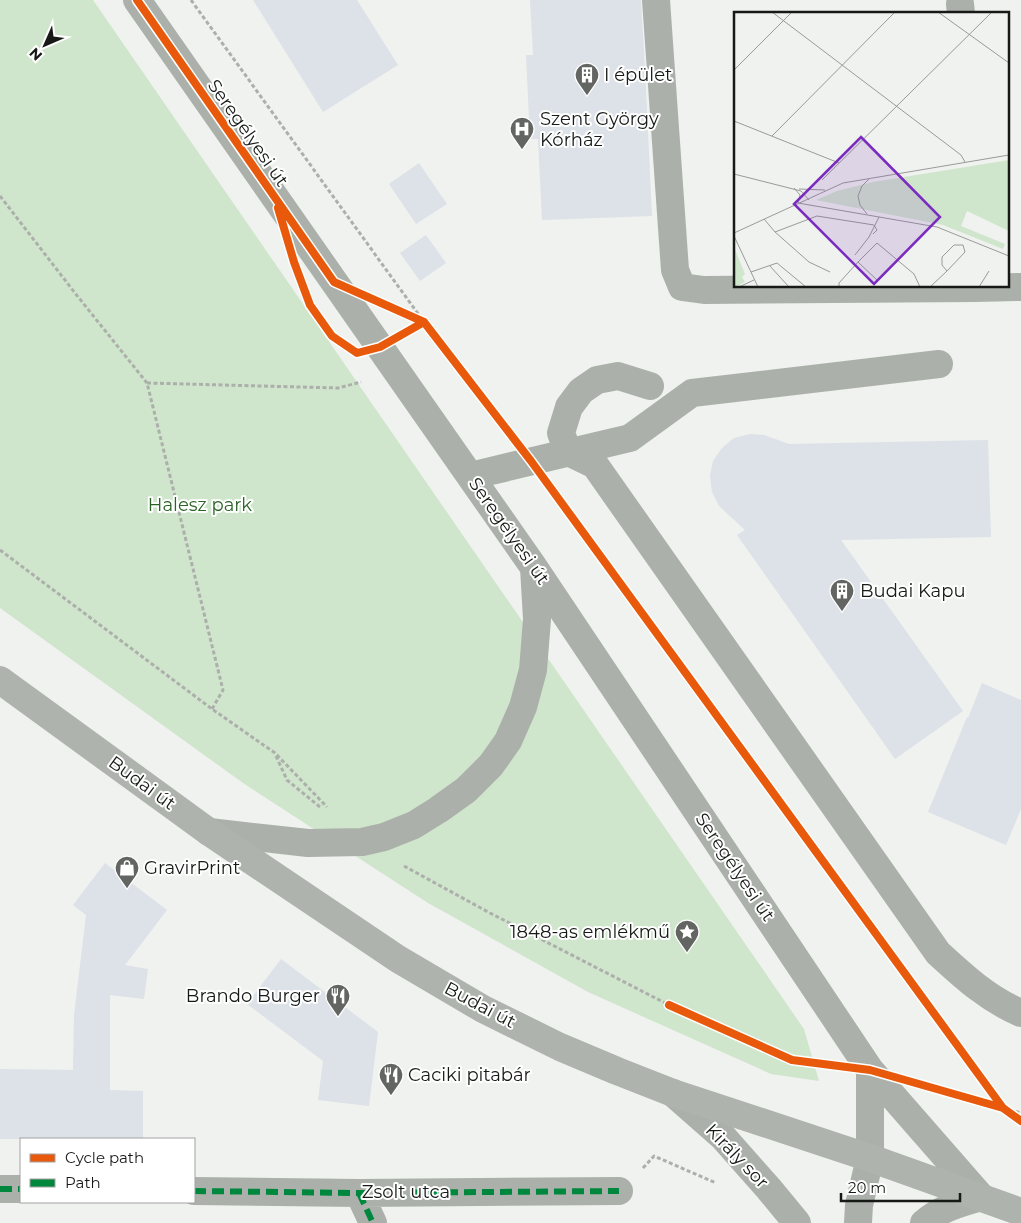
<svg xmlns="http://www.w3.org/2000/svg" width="1021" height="1223" font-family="Montserrat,sans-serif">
	<rect width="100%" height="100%" fill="#eff2ee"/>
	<path fill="#d0e6cc" d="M0,0h93l711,1029 15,52 -48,-7 -183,-82 -160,-89 -185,-120 -243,-175z"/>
	<path fill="#dde1e8" d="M253,0h104l41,65 -75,47z
		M530,0h111l4,69 7,147 -110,4 -4,-81h-8l-4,-84h7z
		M419,163l28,41 -31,20 -27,-40z
		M426,235l20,28 -26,18 -20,-28z
		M750,434l14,1 25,9 199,-4 3,97 -150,3 122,171 -68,48 -158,-224 8,-5 -26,-24 -7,-14 -2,-16 3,-15 9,-13 12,-10z
		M982,683l39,17v109l-15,36 -78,-33 39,-95 1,1z
		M105,863l62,47 -42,55 23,4 -4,30 -34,-4v95l33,1v48h-143v-70l73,1 1,-55 12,-100 -13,-10z
		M281,959l97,73 -9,74 -51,-6 5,-39 -76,-57z"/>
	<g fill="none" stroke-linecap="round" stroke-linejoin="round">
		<path stroke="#acb0ab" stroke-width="3" stroke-dasharray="4 2.5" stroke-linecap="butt" d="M191,0l233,322
			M0,196l75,97 72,90 76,307 -11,19
			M147,383l191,5 23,-6
			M0,550l212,159 63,44 52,54
			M276,756l11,24 33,27
			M404,866l86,47 179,92
			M1003,1108l18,5
			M643,1168l11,-12 62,27"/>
		<path stroke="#abb1aa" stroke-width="28" d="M137,0l396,566 337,504 111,127c-21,6 -40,11 -57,26
			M656,0l19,270 7,17 22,3 270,-2
			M960,4l1,10
			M974,286v2l47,-1
			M650,386l-32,-10 -21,4 -16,11 -12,16 -8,26 7,19 27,13 343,488c26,24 50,46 83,60
			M470,476l160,-38 62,-45 247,-29
			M209,832l99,11 54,-1 22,-5 30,-12 24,-15 28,-20 25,-25 17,-24 15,-34 10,-37 4,-51 -3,-51
			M673,1093l50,44 46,52 28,34
			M0,1189h21
			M194,1191l165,2 260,-2
			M359,1193l14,30
			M858,1223l1,-18 11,-47v-88"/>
		<path stroke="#aeb3ad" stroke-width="28" d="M0,680l209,152 189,127 85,50 77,38 57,24 56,22 197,65 151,54"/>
		<path stroke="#00873e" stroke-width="6" stroke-dasharray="12 6" stroke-linecap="butt" d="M0,1189h21
			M194,1191l165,2 260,-2
			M359,1193l14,30"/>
		<defs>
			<path id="cycleway" d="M137,0l197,282 90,40 107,139 472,647 18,13
				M278,208l16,54 16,43 22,31 25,17 23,-6 44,-25
				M669,1005l123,55 78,10 133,38"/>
		</defs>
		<use href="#cycleway" stroke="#fefffe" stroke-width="11"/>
		<use href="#cycleway" stroke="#e8590c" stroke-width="8"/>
	</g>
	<defs>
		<symbol id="building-pin" viewBox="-11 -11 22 30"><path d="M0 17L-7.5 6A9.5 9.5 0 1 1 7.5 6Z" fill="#636562" stroke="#fefffe"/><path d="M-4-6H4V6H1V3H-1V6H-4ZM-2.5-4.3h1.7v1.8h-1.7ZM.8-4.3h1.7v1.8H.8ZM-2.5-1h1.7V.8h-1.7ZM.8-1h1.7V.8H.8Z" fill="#fff"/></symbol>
		<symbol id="hospital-pin" viewBox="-11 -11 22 30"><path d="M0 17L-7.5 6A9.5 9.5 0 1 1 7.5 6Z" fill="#636562" stroke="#fefffe"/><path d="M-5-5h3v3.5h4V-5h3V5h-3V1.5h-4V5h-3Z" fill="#fff"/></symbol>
		<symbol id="shop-pin" viewBox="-11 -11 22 30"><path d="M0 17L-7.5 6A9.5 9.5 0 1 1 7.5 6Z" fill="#636562" stroke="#fefffe"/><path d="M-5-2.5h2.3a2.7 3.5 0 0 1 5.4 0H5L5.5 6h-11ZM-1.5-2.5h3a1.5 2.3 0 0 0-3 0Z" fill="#fff"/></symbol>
		<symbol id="sight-pin" viewBox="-11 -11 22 30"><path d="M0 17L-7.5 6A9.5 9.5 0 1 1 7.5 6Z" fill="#636562" stroke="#fefffe"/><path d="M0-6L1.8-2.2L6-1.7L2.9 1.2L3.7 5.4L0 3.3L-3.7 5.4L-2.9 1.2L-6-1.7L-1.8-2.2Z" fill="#fff"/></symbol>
		<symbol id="restaurant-pin" viewBox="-11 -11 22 30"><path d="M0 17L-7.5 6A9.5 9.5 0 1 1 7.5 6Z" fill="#636562" stroke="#fefffe"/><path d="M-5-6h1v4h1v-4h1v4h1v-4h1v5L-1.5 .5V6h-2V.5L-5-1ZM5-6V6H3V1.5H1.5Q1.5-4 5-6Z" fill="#fff"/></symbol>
	</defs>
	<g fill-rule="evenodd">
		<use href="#building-pin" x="573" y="61" width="28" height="38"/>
		<use href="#hospital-pin" x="508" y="115" width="28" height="38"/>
		<use href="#building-pin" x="828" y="577" width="28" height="38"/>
		<use href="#shop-pin" x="113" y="854" width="28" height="38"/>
		<use href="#sight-pin" x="673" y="918" width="28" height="38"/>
		<use href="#restaurant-pin" x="324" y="982" width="28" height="38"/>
		<use href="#restaurant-pin" x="377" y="1061" width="28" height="38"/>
	</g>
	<g text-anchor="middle" stroke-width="4" stroke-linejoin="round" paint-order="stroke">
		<g font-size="18" fill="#171917" stroke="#fefffe" text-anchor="start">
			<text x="604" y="81">I épület</text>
			<text x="540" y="125">Szent György<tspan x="540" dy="21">Kórház</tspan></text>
			<text x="860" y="597">Budai Kapu</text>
			<text x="144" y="874">GravirPrint</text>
			<text x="670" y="938" text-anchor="end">1848-as emlékmű</text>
			<text x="320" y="1002" text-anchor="end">Brando Burger</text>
			<text x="408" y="1081">Caciki pitabár</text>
		</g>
		<g font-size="18" fill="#171917" stroke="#fefffe">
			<text transform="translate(248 133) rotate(55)" y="6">Seregélyesi út</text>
			<text transform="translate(509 531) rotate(55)" y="6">Seregélyesi út</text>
			<text transform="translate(142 783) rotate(36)" y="6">Budai út</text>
			<text transform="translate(735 867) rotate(56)" y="6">Seregélyesi út</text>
			<text transform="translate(480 1005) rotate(28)" y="6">Budai út</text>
			<text transform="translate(737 1156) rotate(46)" y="6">Király sor</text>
			<text x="406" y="1198">Zsolt utca</text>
		</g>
		<g font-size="18" fill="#2b6325" stroke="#fefffe">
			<text x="200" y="511">Halesz park</text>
		</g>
	</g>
	<g transform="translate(734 12)">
		<rect width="275" height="275" fill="#eff2ee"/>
		<path d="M275,148v71l-42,-20 -6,15 44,18 -2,5 -60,-24 -127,-25 21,-9 36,-9zM0,235l11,27 -3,3 3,5 -10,5z" fill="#d0e6cc"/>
		<path fill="none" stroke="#999b98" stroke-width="1" d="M38,0l189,143 4,7M204,0l71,51M0,58l58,-58M0,109l105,42M38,124l123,-124M0,162l67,17 8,9M88,168l170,-168M60,176l6,7 -2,8 139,24 72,29M65,177l26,1M133,202l-7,-9 -2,-9 4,-10 7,-7M30,207l11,13 42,-16 57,9 3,5 -4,4M41,220l34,30 21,10M0,221l109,-50 166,-28M0,224l24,51M121,243l14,-18 10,-20M124,250l19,-19 37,31 6,13M35,253l20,22M17,260l26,-9 29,24M5,275l15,-7M105,275v-4l19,-21 19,18M196,275l17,-16 18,-19 -2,-7h-9l-12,12v8l5,6M245,275l10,-16"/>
		<path fill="#7b2cbf" fill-opacity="0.15" stroke="#7b2cbf" stroke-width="2.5" d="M127,125l79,80 -66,67 -80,-80z"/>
		<rect width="275" height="275" fill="none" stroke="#171917" stroke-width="2.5"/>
	</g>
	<rect x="20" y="1138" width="175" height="65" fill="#fefffe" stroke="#a2a3a2"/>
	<rect x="30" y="1154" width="25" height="8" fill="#e8590c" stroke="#a2a3a2"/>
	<text x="65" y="1163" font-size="15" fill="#171917">Cycle path</text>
	<rect x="30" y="1179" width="25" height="8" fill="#00873e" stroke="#a2a3a2"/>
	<text x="65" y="1188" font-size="15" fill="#171917">Path</text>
	<g transform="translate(45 45) rotate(225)" stroke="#fefffe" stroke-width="4" paint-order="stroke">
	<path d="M0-4L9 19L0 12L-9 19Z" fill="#171917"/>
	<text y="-8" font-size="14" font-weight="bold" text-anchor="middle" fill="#171917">N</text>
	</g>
	<path d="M841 1193v8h119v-8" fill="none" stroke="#171917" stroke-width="2.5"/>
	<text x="848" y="1193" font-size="15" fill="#171917" stroke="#fefffe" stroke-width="4" paint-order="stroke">20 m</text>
</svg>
